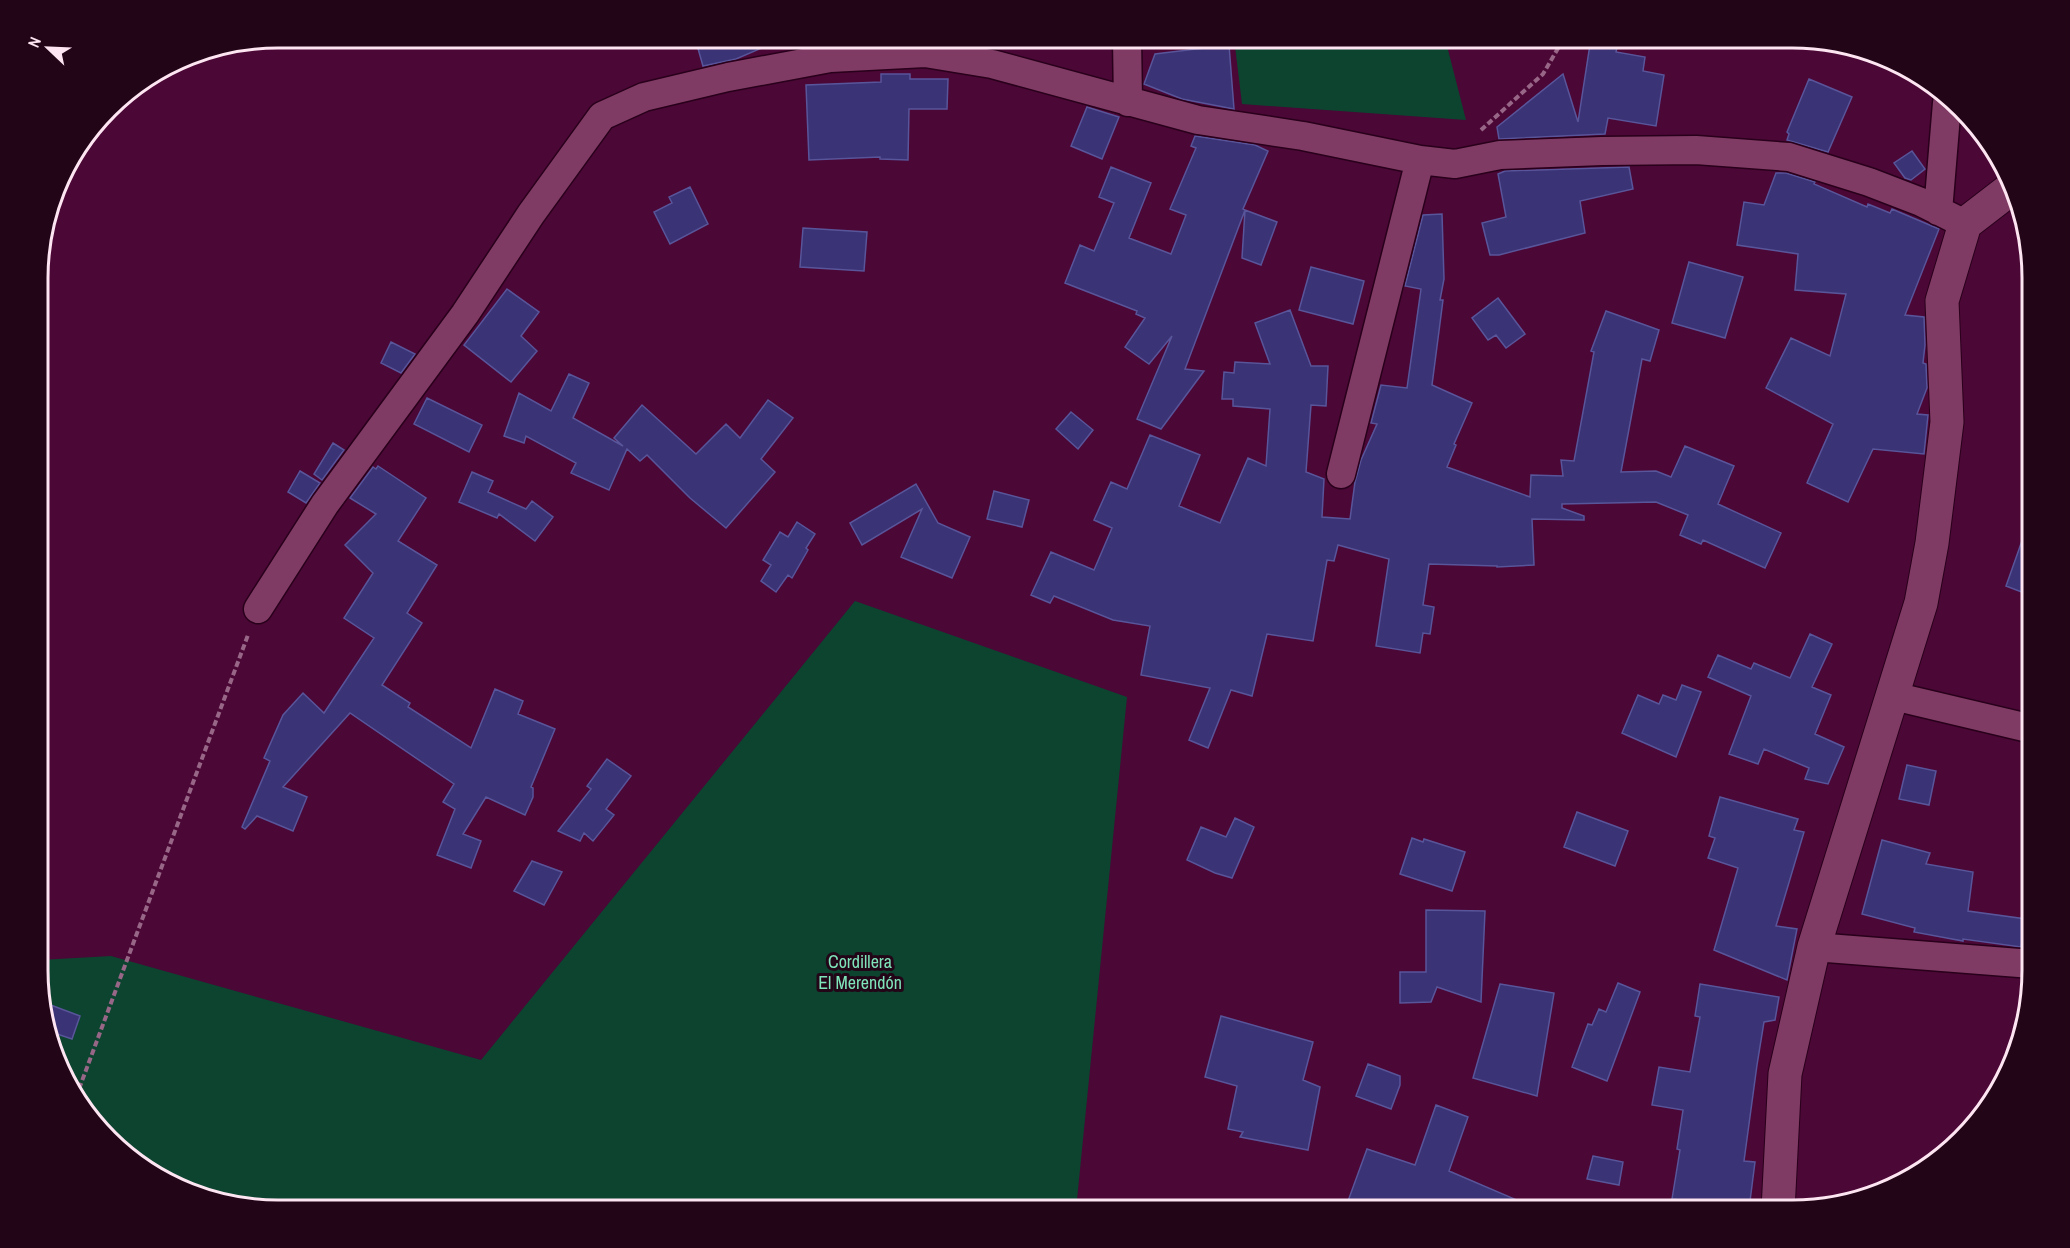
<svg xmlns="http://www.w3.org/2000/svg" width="2070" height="1248" font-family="'Archivo Narrow',sans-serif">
	<rect width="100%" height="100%" fill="#4b0736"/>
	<path fill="#0c4430" d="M1234,38h211l21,82 -224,-16z
		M855,601l272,96 -51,513h-798l-62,-8 -58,-24 -80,-75 -38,-102v-41l71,-4 370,104z"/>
	<path fill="#3a3375" stroke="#59559a" stroke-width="1.5" d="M695,38h90l-49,21 -33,7z
		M1591,38h28l-3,14 29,5 -2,14 21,4 -8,51 -48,-8 -3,16 -106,5 -2,-12 66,-53 15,48z
		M1229,45l5,64 -52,-10 -38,-15 11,-30z
		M881,74h29v5h38l-1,30h-38l-1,51 -28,-1v-2l-71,3 -3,-75 75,-3z
		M1809,79l43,18 -24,55 -41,-12 2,-6 -2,-2z
		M1087,107l32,10 -17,42 -31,-13z
		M1195,136l60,9 13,6 -25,58 2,1 -60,159 19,2 -43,58 -24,-10 35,-83 -23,28 -24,-17 20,-29 -9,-4 1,-3 -72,-28 15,-38 14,6 20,-48 -15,-6 12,-30 40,16 -22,55 42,16 15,-39 -16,-6 26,-61 -5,-2z
		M1912,151l13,18 -14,11 -6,-2 -11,-15z
		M1629,167l4,22 -53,12 5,32 -86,22h-9l-8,-32 24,-6 -8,-43 7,-3z
		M1776,173h10l29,9 -1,2 53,23 1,-3 22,9 2,-4 47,20 -34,86 19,2 1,28 -2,18 3,1 1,24 -10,26 11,1 -4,39 -51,-5 -25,53 -41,-19 26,-59 -67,-36 25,-50 39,18 16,-62 -51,-4 3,-36 -61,-9 7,-43 20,3z
		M690,187l18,37 -38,20 -16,-32 18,-9 -3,-6z
		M1245,210l32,12 -16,43 -19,-7z
		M1442,214l2,65 -4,21h3l-11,85 40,18 -18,41 2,1 -9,22 83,30 1,-22 32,1 -2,-16 13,1 20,-109 -3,-1 15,-40 53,19 -9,31 -8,-2 -21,113 35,-1 15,6 14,-31 49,20 -16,38 63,29 -16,35 -62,-28 -2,4 -21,-9 8,-20 -32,-13 -94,2v4l22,8v4l-52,-1 2,46 -37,2v-1l-68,-2 -6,41 11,2 -4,27 -7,-1 -3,20 -44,-7 13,-87 -51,-14 -4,16 -7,-1 -14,81 -46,-7 -15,62 -21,-6 -23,58 -19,-8 21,-52 -69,-13 9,-49 -37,-6 -59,-24 -4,7 -19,-8 20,-43 43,18 18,-42 -18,-8 17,-38 16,7 23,-54 50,20 -21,51 41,17 28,-65 18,8 4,-57 -37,-3v-7h-11l2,-27 10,1 1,-11 35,2 -15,-41 35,-13 21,56h17l-2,40 -15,-1 -5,67 18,7 -2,38 28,2 5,-37 6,-22 16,-36 -6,-1 10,-38 26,3 14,-99 -16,-3 18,-71z
		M803,228l64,4 -3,39 -64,-4z
		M1689,262l54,15 -18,61 -53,-15z
		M1311,267l53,14 -11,43 -54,-14z
		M507,289l32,23 -18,24 16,15 -26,31 -47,-37z
		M1498,298l27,36 -19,14 -10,-13 -8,5 -16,-22z
		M391,342l24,12 -14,19 -20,-10z
		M569,374l20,9 -16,35 50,28 -9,-8 28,-33 54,49 30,-30 14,14 28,-38 25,18 -32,41 14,13 -49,56 -36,-30 -43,-43 -7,6 -13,-12 -18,41 -38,-17 5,-10 -50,-27 -2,7 -20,-7 15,-43 32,18z
		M427,398l55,27 -13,27 -55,-28z
		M1071,412l22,18 -15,19 -22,-20z
		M333,443l11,7 -22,30 -8,-6z
		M378,466l48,32 -28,43 39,24 -30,48 15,10 -40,62 28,18 -2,4 63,41 24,-59 28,12 -5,13 37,15 -24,58 2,1v9l-8,18 -39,-18 -23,37 18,7 -10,27 -34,-13 18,-46 -12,-7 11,-18 -104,-71 -67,74 24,10 -14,34 -36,-15 -12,13 -3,-2 28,-66 -6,-3 19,-43 20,-22 21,20 50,-75 -30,-20 29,-45 -28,-28 31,-31 -26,-16 23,-31 3,2z
		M300,471l20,12 -14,20 -18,-11z
		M472,472l21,9 -5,11 38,17 6,-8 21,16 -18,24 -36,-27 -2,4 -38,-16z
		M916,484l22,39 32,14 -18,41 -51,-21 21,-48 -60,36 -12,-22z
		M994,491l35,9 -7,27 -35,-8z
		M2029,521l3,1v74l-26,-10z
		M797,522l18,12 -9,14 2,2 -16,28 -4,-3 -12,17 -15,-11 10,-16 -8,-5 17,-28 8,5z
		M1810,634l22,10 -20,43 19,8 -16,39 29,13 -16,37 -23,-5 4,-11 -45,-19 -6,15 -29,-10 22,-58 -43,-19 10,-22 33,14 3,-6 36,15z
		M1682,685l19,7 -25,65 -54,-24 16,-38 21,9 4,-9 13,5z
		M607,759l24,17 -25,33 8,6 -21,26 -9,-8 -4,8 -22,-10 33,-42 -4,-3z
		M1907,765l29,6 -7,34 -30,-6z
		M1720,797l78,22 -4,11 10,2 -28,94 21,3 -10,51 -73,-30 24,-82 -30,-10 7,-20 -6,-2z
		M1577,812l51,19 -13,35 -51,-19z
		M1235,818l19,9 -22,51 -17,-5 -28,-13 14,-33 25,10z
		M1412,838l11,4 1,-3 41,13 -13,39 -52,-17z
		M1882,840l48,13 -4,11 47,8 -5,39 58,8 -5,28 -58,-8v2l-49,-9 1,-4 -53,-14z
		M532,861l30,11 -18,33 -30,-14z
		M1426,910l59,1 -4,91 -44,-15 -6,15 -31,1v-31h26z
		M1618,983l22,9 -33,89 -35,-14 16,-43 4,1 7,-16 7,3z
		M1500,984l54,9 -17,103 -64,-18z
		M1700,984l79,13 -4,23 -11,2 -7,43 -13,96 11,1 -6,47 -77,-10 8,-49 -3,-1 6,-39 -31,-5 7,-38 31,5 10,-55 -5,-1z
		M40,1001l40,15 -8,23 -21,-7z
		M1221,1016l92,26 -10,38 17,7 -12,63 -68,-13 3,-5 -15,-3 9,-43 -32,-9z
		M1368,1064l32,12v9l-9,24 -35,-13z
		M1436,1105l32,12 -19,54 91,39h-164l-28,-9 19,-52 48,16z
		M1593,1156l30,6 -4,23 -32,-6z"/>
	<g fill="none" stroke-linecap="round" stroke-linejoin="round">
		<defs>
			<path id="minor" d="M1127,38l1,64
				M1938,211l9,-108
				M1341,474l79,-314
				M258,609l67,-105 140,-190 66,-100 71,-98 42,-19 84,-20 102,-19 95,-5 67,11 206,56 105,16 117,24 35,4 45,-9 102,-4 94,-1 93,7 80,25 52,20 44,22
				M1893,696l139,33
				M1814,947l218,17"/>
			<path id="tertiary" d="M1778,1210l7,-136 29,-127 107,-344 11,-60 15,-121 -5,-121 23,-77 48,-37"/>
		</defs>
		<use href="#minor" stroke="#29001b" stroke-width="31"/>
		<use href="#tertiary" stroke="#29001b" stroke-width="35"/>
		<path stroke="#986787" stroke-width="4" stroke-dasharray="6 3" stroke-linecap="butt" d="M1481,130l62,-56 21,-36
			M76,1097l172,-462"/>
		<use href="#minor" stroke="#803b65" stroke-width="28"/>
		<use href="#tertiary" stroke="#803b65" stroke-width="33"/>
	</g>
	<g text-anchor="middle" stroke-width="6" stroke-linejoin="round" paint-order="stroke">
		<g font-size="18" fill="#7fe4b9" stroke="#220618">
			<text x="860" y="968">Cordillera<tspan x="860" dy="21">El Merendón</tspan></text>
		</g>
	</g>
	<path d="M0 0H2070V1248H0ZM278 48H1792A230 230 0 0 1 2022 278V970A230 230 0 0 1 1792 1200H278A230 230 0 0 1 48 970V278A230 230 0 0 1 278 48Z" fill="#220618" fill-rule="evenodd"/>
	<path fill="none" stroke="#fee5f2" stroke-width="3" d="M278 48H1792A230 230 0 0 1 2022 278V970A230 230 0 0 1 1792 1200H278A230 230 0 0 1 48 970V278A230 230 0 0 1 278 48Z"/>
	<g transform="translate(48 48) rotate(293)" stroke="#220618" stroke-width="4.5" paint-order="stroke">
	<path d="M0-4.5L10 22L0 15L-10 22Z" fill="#fee5f2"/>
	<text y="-9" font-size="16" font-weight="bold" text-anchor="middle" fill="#fee5f2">N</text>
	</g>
</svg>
